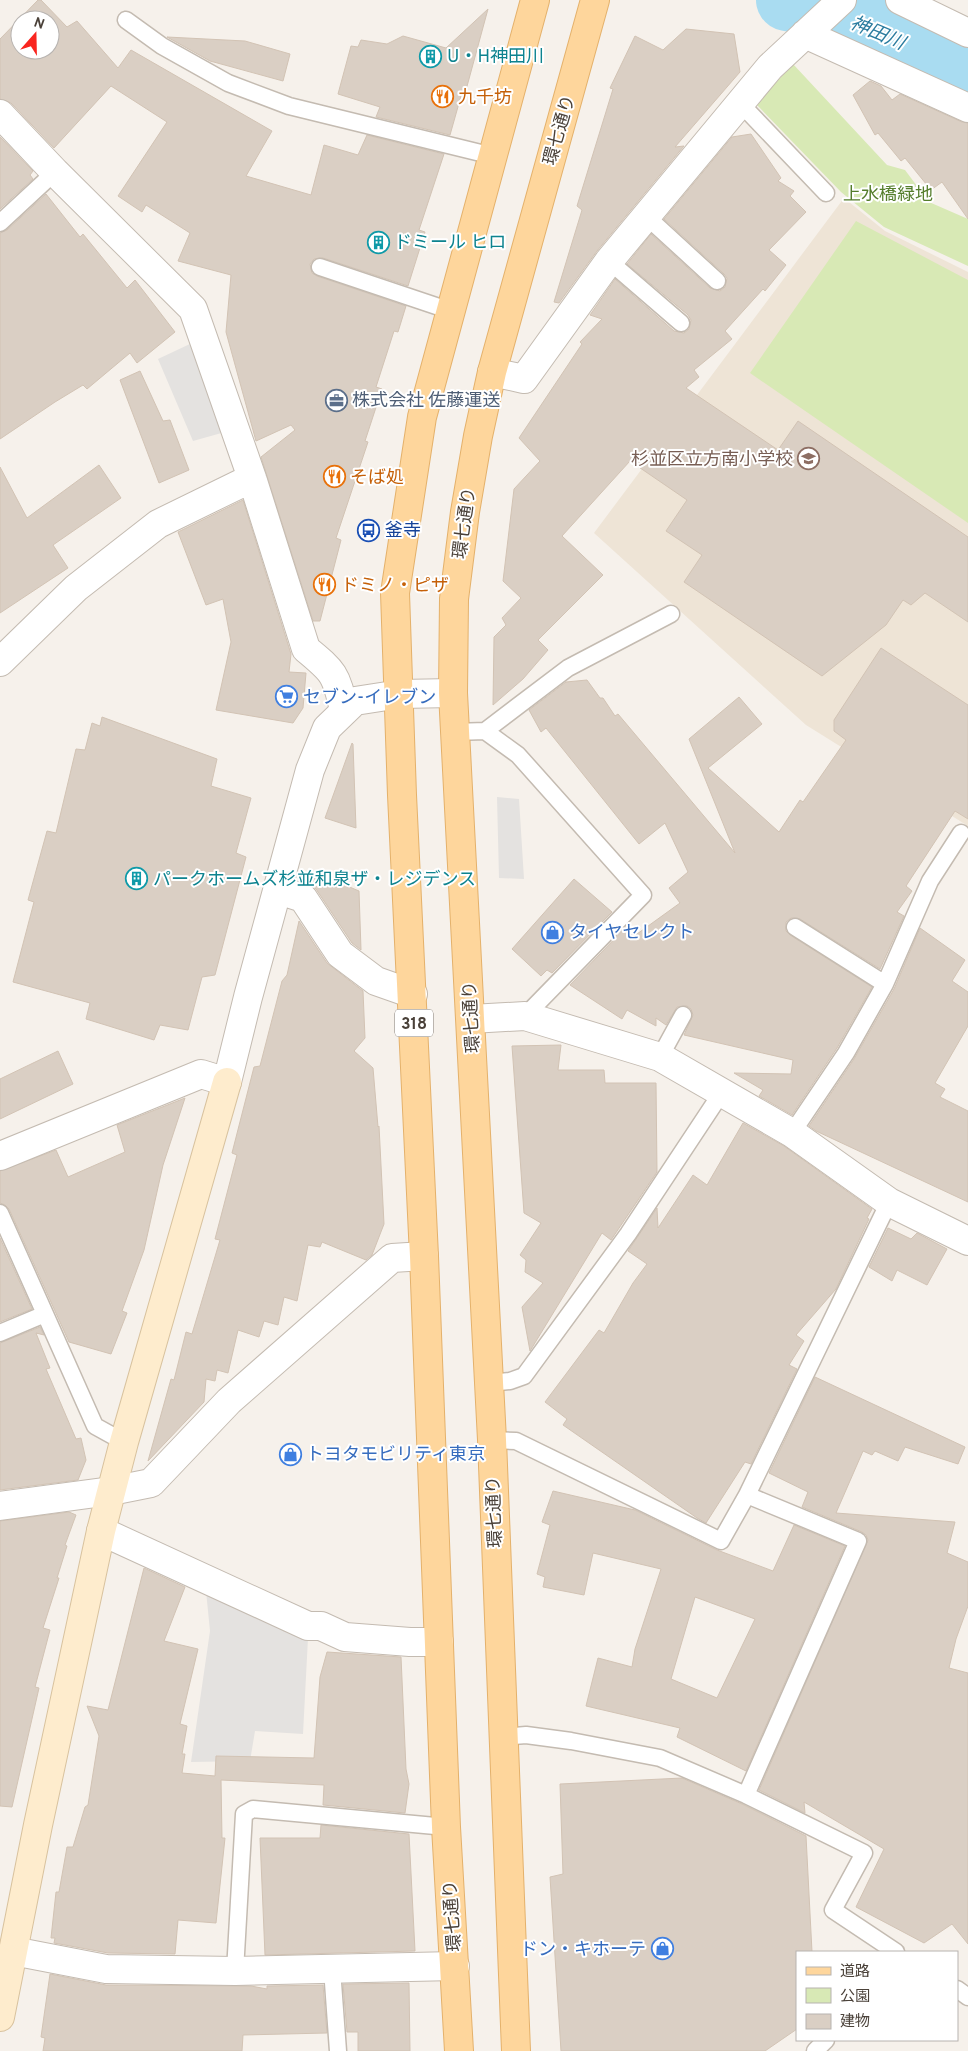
<svg xmlns="http://www.w3.org/2000/svg" width="968" height="2051" font-family="Overpass,'Noto Sans JP',sans-serif">
	<rect width="100%" height="100%" fill="#f6f1eb"/>
	<path fill="#eee4d6" d="M844,198l41,33 83,41v554l-162,-101 -212,-192z"/>
	<path fill="#d8e9b5" d="M793,64l94,101 18,5 24,32 39,17v47l-84,-39 -43,-35 -85,-88z
		M856,221l112,59v243l-218,-150z"/>
	<path fill="#e4e2e0" d="M192,343l33,89 -32,9 -35,-82z
		M497,797l22,2 5,80 -25,-1z
		M206,1591l102,47 -5,96 -48,-3 -5,30 -59,1 19,-131z"/>
	<g fill="none" stroke-linecap="round" stroke-linejoin="round">
		<path stroke="#a9dcf1" stroke-width="62" d="M787,0l27,5 98,39 56,27"/>
	</g>
	<path fill="#dacfc4" stroke="#d2c3b4" fill-rule="evenodd" d="M38,0h3l26,27 10,-6 41,47 13,-18 141,81 -26,45 65,19 13,-50 34,10 9,-20 77,19 -25,76 6,2 -17,54 -85,-28 -9,1 -4,5 2,9 5,3 89,30 -8,26 -4,-1 -18,56 6,2 -17,52 3,1 -32,96 5,2 -21,81h-7l-52,-164 34,-27 -4,-5 -35,16 -30,-109 5,-57 -53,-14 12,-28 -44,-28 -4,7 -24,-16 49,-74 -56,-36 -57,62 -43,-45 -11,-4v-60zM20,20h30v30h-30z
		M488,9l-22,81 -3,-1 -13,46 -74,-18 4,-10 -42,-13 13,-48 7,1 3,-7 26,4 16,-8 43,12z
		M686,29l48,5 6,38 -65,75 9,-1 -87,105 -38,52 -5,-1 28,-92 -5,-4 36,-117 -3,-1 25,-52 28,14z
		M167,37l78,4 45,13 -7,27 -73,-20z
		M870,81l11,5 11,14 8,-6 62,28 6,1v96l-26,-37 -11,8 -26,-32 -4,3 -23,-28 -3,2 -22,-40z
		M751,134l30,44 -3,3 16,10 -4,5 16,16 -37,38 17,15 -21,26 -2,-2 -38,42 7,8 -38,31 5,7 -13,11 92,62 20,-29 170,116v85l-43,-29 -14,12 -8,-5 -17,25 -64,51 -138,-94 18,-27 -36,-24 21,-31 -57,-39 -68,75 41,39 -65,65 10,10 -25,29 -30,26 1,-68 12,-12 -4,-7 19,-20 -18,-17 11,-92 26,-28 -21,-23 63,-94 -2,-2 22,-23 -12,-4 25,-36 59,52 10,2 5,-4 2,-9 -3,-5 -61,-51 24,-30 59,54 10,3 5,-4 2,-9 -3,-4 -60,-55 68,-82z
		M0,137l33,34 -3,4 3,4 -33,30z
		M46,194l34,43 3,-3 44,54 8,-8 40,52 -38,31 -7,-10 -43,36 -4,-4 -28,17 -55,37v-206l7,-3z
		M140,371l23,50 7,-1 19,50 -30,13 -39,-103z
		M99,465l22,33 -68,47 15,23 -68,45v-146l27,51z
		M243,500l48,154 -2,18 17,1 -3,35 -10,15 -77,-13 15,-68 -8,-43 -17,6 -28,-73z
		M881,648l87,57v114l-13,-8 -49,75 6,5 -15,21 7,4 -24,53 -80,-50 -9,-1 -5,4v9l4,4 82,52 -35,61 -45,67 -33,-19 4,-6 -29,-17 57,1 2,-14 -109,-25 9,-20 -2,-6 -4,-3 -10,1 -11,18 -10,-7v8l-29,-16 -5,9 -52,-34 58,-60 9,9 43,-31 -11,-15 19,-16 -23,-49 -26,21 -93,-116 -5,4 -12,-22 37,-28 21,-2 13,18h3l12,18 3,-2 117,139 -46,-114 50,-42 23,27 -54,44 71,64 21,-32 3,2 43,-62 -12,-9v-11z
		M102,717l115,42 -6,27 40,12 -15,55 10,4 -31,118 -13,2 -14,53 -28,-5 -6,15 -68,-21 4,-16 -77,-21 21,-80 -6,-2 19,-69 9,2 20,-84 9,1 7,-27 8,3z
		M352,743l1,1 3,84 -31,-10z
		M319,874l40,17 2,59 -9,-7 -36,-54 -7,-5z
		M574,879l38,33 -60,61 -5,-3 -6,6 -29,-27z
		M299,921l28,42 36,28 2,47 -11,13 19,17 5,59 1,-1 5,98 -12,31 -6,5 -44,-18 -2,5 -12,-2 -11,56 -13,-4 -6,28 -14,-4 -5,16 -21,-7 -10,43 -11,-3 -2,11 -9,-2 -2,23 -56,59 23,-82 3,1 12,-48 6,2 28,-94 -5,-1 22,-84 -5,-2 22,-86 6,-1 22,-85 5,-6z
		M920,928l45,32 -13,21 16,11v34l-33,57 10,6 -5,8 28,14v91l-152,-71 -7,-5 45,-67 40,-70z
		M561,1045l-3,25h46l1,13h51l1,89 -46,68 -9,-7 -72,118 -8,-44 21,-24 -18,-11 1,-12 -6,-5 21,-32 -17,-10 -12,-167z
		M58,1051l15,33 -73,35v-40z
		M185,1098l-22,67 -19,85 -22,61 5,2 -16,41 -42,-12 -60,-133 -4,-4 -5,-2v-32l56,-21 12,27 57,-25 -8,-27z
		M743,1123l41,23 88,63 -5,9 2,1 -33,70 -40,46 8,6 -15,24 8,4 -46,95 -6,-2 -39,61 -9,-5 -134,-93 4,-6 -22,-17 54,-72 5,3 29,-50 14,-19 -19,-13 29,-43 1,20 35,-53 14,10z
		M888,1228l23,11 6,-6 30,16 -20,36 -30,-15 -5,11 -23,-14z
		M0,1238l32,71 -32,13z
		M40,1327l4,8 -8,-2 14,35 -4,1 30,70 5,-1 5,22 -8,20 -78,10v-147z
		M815,1377l150,70 -7,17 -53,-17 -7,14 -23,-10 -3,4 -9,-4 -27,62 119,9 -8,31 21,9v44l-12,33 -7,29 19,5v271l-16,-20 -28,19 -68,-36 28,-58 -80,-47 1,11 -46,-23 109,-250 -2,-5 -4,-3 -60,-25 6,-15 -39,-19z
		M553,1491l82,19 82,40 56,21 21,-46 51,21 -99,225 -69,-34 3,-9 -94,-22 12,-48 34,9 3,-18 26,-80 -68,-16 -9,42 -41,-8 2,-10 -8,-3 13,-49 -8,-3zM695,1597l60,22 -38,79 -46,-19z
		M69,1512l7,3 -11,30 2,1 -10,32h2l-16,50 7,2 -15,57 4,1 -27,119 -12,-1v-285z
		M144,1568l41,19 -21,54 34,8 -18,75 7,2 -5,28h3l-3,19 33,3 1,-20 98,2 6,-81 7,-25 74,5 5,112 3,15 -4,29 -82,-8 1,-20 -103,-5 1,58h3l-9,85 -38,-3 -3,34 -67,-1 -54,-10 1,-5h-4l5,-46h3l8,-45h6l12,-40 3,-2 11,-69 -12,-30 21,4z
		M682,1778l60,26 64,32 6,116h-15v77l-32,22h-204l-11,-174 13,-3 -3,-90z
		M321,1825l88,9 6,117 -150,4 -5,-117h60z
		M50,1974l56,11 145,1 16,3v-3l56,-1 4,48 -84,2 -1,16h-199l2,-13 -4,-1z
		M409,1983l1,68h-52v-19h-11l-4,-48z"/>
	<g fill="none" stroke-linecap="round" stroke-linejoin="round">
		<defs>
			<path id="lane" d="M126,20l36,26 66,37 61,23 204,50
				M740,103l86,90
				M646,216l71,65
				M0,223l55,-51
				M609,261l72,62
				M320,267l131,44
				M485,731l83,-63 103,-54
				M455,732l30,-1 33,24 125,140 -118,121
				M795,927l90,57
				M660,1057l23,-42
				M792,1133l54,-80 39,-69 45,-103 31,-48
				M0,1213l95,213 29,16
				M0,1333l45,-19
				M489,1383l21,-2 14,-5 104,-142 94,-142
				M492,1440l24,1 205,100 26,-46 142,-293
				M503,1737l23,-2 45,6 89,17 86,37 118,58 -31,57 63,42
				M746,1795l112,-254 -111,-46
				M332,1969l6,82
				M235,1971l9,-157 9,-5 193,18
				M957,1989l11,8
				M815,2051l11,-11"/>
			<path id="street" d="M900,0l68,33
				M805,34l163,74
				M0,114l55,58 138,137 59,169 54,171c28,23 30,25 38,61
				M492,372l32,7 85,-118 161,-194 72,-67
				M0,662l76,-74 82,-64 94,-46
				M278,890l25,8 37,56 36,27 37,13
				M471,1019l54,-3 135,41 132,76 97,69 79,39
				M0,1156l201,-82 26,8 21,-85 62,-227 17,-42 28,-27 45,-7 53,-1
				M0,1506l111,-15 40,-8 78,-82 163,-143 32,-2
				M101,1531l207,95h13l24,11 65,5h29
				M13,1951l93,18 129,2 220,-5"/>
			<path id="secondary" d="M0,2017l38,-192 63,-294 23,-89 103,-360"/>
			<path id="primary" d="M459,2051l-13,-224 -22,-571 -22,-461 -7,-202 27,-176 113,-417
				M516,2051l-24,-611 -39,-747 1,-94 11,-87 13,-76 14,-64 103,-372"/>
		</defs>
		<use href="#lane" stroke="#c4bbb1" stroke-width="19"/>
		<use href="#street" stroke="#c4bbb1" stroke-width="30"/>
		<use href="#secondary" stroke="#d8c29e" stroke-width="30"/>
		<use href="#primary" stroke="#e4b16b" stroke-width="30"/>
		<use href="#lane" stroke="#fff" stroke-width="16"/>
		<use href="#street" stroke="#fff" stroke-width="28"/>
		<use href="#secondary" stroke="#feeccd" stroke-width="28"/>
		<use href="#primary" stroke="#fed69c" stroke-width="28"/>
	</g>
	<defs>
		<symbol id="building-ring" viewBox="-11 -11 22 22"><circle r="9.5" fill="#fff" stroke="#0f9aa8" stroke-width="1.5"/><path d="M-4-6H4V6H1V3H-1V6H-4ZM-2.5-4.3h1.7v1.8h-1.7ZM.8-4.3h1.7v1.8H.8ZM-2.5-1h1.7V.8h-1.7ZM.8-1h1.7V.8H.8Z" fill="#0f9aa8"/></symbol>
		<symbol id="restaurant-ring" viewBox="-11 -11 22 22"><circle r="9.5" fill="#fff" stroke="#e8710a" stroke-width="1.5"/><path d="M-5-6h1v4h1v-4h1v4h1v-4h1v5L-1.5 .5V6h-2V.5L-5-1ZM5-6V6H3V1.5H1.5Q1.5-4 5-6Z" fill="#e8710a"/></symbol>
		<symbol id="office-ring" viewBox="-11 -11 22 22"><circle r="9.5" fill="#fff" stroke="#5c6f8a" stroke-width="1.5"/><path d="M-6-3h4V-5.5h4V-3h4V5H-6ZM-1-4.5V-3h2v-1.5ZM-6 0V1H6V0Z" fill="#5c6f8a"/></symbol>
		<symbol id="school-ring" viewBox="-11 -11 22 22"><circle r="9.5" fill="#fff" stroke="#8d6e63" stroke-width="1.5"/><path d="M0-5L7-2L0 1L-7-2ZM-4 1L0 2.5L4 1V4Q0 6-4 4Z" fill="#8d6e63"/></symbol>
		<symbol id="bus-ring" viewBox="-11 -11 22 22"><circle r="9.5" fill="#fff" stroke="#1a4fb4" stroke-width="1.5"/><path d="M-5-6H5V4H4V6H2V4H-2V6H-4V4H-5ZM-3.5-4V0h7V-4ZM-3.5 1.2v1.5H-2V1.2ZM2 1.2v1.5H3.5V1.2Z" fill="#1a4fb4"/></symbol>
		<symbol id="supermarket-ring" viewBox="-11 -11 22 22"><circle r="9.5" fill="#fff" stroke="#3f7fe0" stroke-width="1.5"/><path d="M-6-5.5h2.5l.6 2H6L4.5 2H-2.5L-4.4-4H-6ZM-1.5 3.2a1.3 1.3 0 1 0 .1 0ZM3 3.2a1.3 1.3 0 1 0 .1 0Z" fill="#3f7fe0"/></symbol>
		<symbol id="shop-ring" viewBox="-11 -11 22 22"><circle r="9.5" fill="#fff" stroke="#3f7fe0" stroke-width="1.5"/><path d="M-5-2.5h2.3a2.7 3.5 0 0 1 5.4 0H5L5.5 6h-11ZM-1.5-2.5h3a1.5 2.3 0 0 0-3 0Z" fill="#3f7fe0"/></symbol>
	</defs>
	<g fill-rule="evenodd">
		<use href="#building-ring" x="418" y="44" width="25" height="25"/>
		<use href="#restaurant-ring" x="430" y="84" width="25" height="25"/>
		<use href="#building-ring" x="366" y="230" width="25" height="25"/>
		<use href="#office-ring" x="324" y="388" width="25" height="25"/>
		<use href="#school-ring" x="796" y="446" width="25" height="25"/>
		<use href="#restaurant-ring" x="322" y="464" width="25" height="25"/>
		<use href="#bus-ring" x="356" y="518" width="25" height="25"/>
		<use href="#restaurant-ring" x="312" y="572" width="25" height="25"/>
		<use href="#supermarket-ring" x="274" y="684" width="25" height="25"/>
		<use href="#building-ring" x="124" y="866" width="25" height="25"/>
		<use href="#shop-ring" x="540" y="920" width="25" height="25"/>
		<use href="#shop-ring" x="278" y="1442" width="25" height="25"/>
		<use href="#shop-ring" x="650" y="1936" width="25" height="25"/>
	</g>
	<g text-anchor="middle" stroke-width="4" stroke-linejoin="round" paint-order="stroke">
		<rect fill="#fff" stroke="#807a74" stroke-width="1" x="395" y="1009.5" width="38" height="27" rx="4"/>
		<g font-size="16" font-weight="bold" fill="#4a4139">
			<text x="414" y="1029">318</text>
		</g>
		<g font-size="18" fill="#0d838f" stroke="#fff" text-anchor="start">
			<text x="447" y="62">U・H神田川</text>
			<text x="394" y="248">ドミール ヒロ</text>
			<text x="153" y="885">パークホームズ杉並和泉ザ・レジデンス</text>
		</g>
		<g font-size="18" fill="#c56008" stroke="#fff" text-anchor="start">
			<text x="458" y="103">九千坊</text>
			<text x="350" y="483">そば処</text>
			<text x="341" y="591">ドミノ・ピザ</text>
		</g>
		<g font-size="18" fill="#4a4139" stroke="#fff">
			<text transform="translate(559 130) rotate(-74)" y="6">環七通り</text>
			<text transform="translate(464 523) rotate(-82)" y="6">環七通り</text>
			<text transform="translate(471 1017) rotate(-93)" y="6">環七通り</text>
			<text transform="translate(494 1512) rotate(-92)" y="6">環七通り</text>
			<text transform="translate(452 1916) rotate(-94)" y="6">環七通り</text>
		</g>
		<g font-size="18" fill="#547d2b" stroke="#fff">
			<text x="888" y="200">上水橋緑地</text>
		</g>
		<g font-size="18" fill="#4e5e75" stroke="#fff" text-anchor="start">
			<text x="352" y="406">株式会社 佐藤運送</text>
		</g>
		<g font-size="18" fill="#785e54" stroke="#fff" text-anchor="end">
			<text x="793" y="465">杉並区立方南小学校</text>
		</g>
		<g font-size="18" fill="#164399" stroke="#fff" text-anchor="start">
			<text x="385" y="536">釜寺</text>
		</g>
		<g font-size="18" fill="#366cbe" stroke="#fff" text-anchor="start">
			<text x="303" y="703">セブン-イレブン</text>
			<text x="569" y="938">タイヤセレクト</text>
			<text x="306" y="1460">トヨタモビリティ東京</text>
			<text x="646" y="1955" text-anchor="end">ドン・キホーテ</text>
		</g>
		<g font-size="19" font-style="italic" fill="#2b7c9f" stroke="#fff">
			<text transform="translate(878 32) rotate(23)" y="7">神田川</text>
		</g>
	</g>
	<rect x="796" y="1951" width="162" height="90" fill="#ffffff" stroke="#b7b3b0"/>
	<rect x="806" y="1967" width="25" height="8" fill="#fed69c" stroke="#b7b3b0"/>
	<text x="840" y="1976" font-size="15" fill="#4a4139">道路</text>
	<rect x="806" y="1988" width="25" height="15" fill="#d8e9b5" stroke="#b7b3b0"/>
	<text x="840" y="2001" font-size="15" fill="#4a4139">公園</text>
	<rect x="806" y="2014" width="25" height="15" fill="#dacfc4" stroke="#b7b3b0"/>
	<text x="840" y="2026" font-size="15" fill="#4a4139">建物</text>
	<g transform="translate(35 35) rotate(20)"><circle r="24" fill="#ffffff" stroke="#b7b3b0"/>
	<path d="M0-4L9 19L0 12L-9 19Z" fill="#f9251f"/>
	<text y="-8" font-size="14" font-weight="bold" text-anchor="middle" fill="#4a4139">N</text>
	</g>
</svg>
